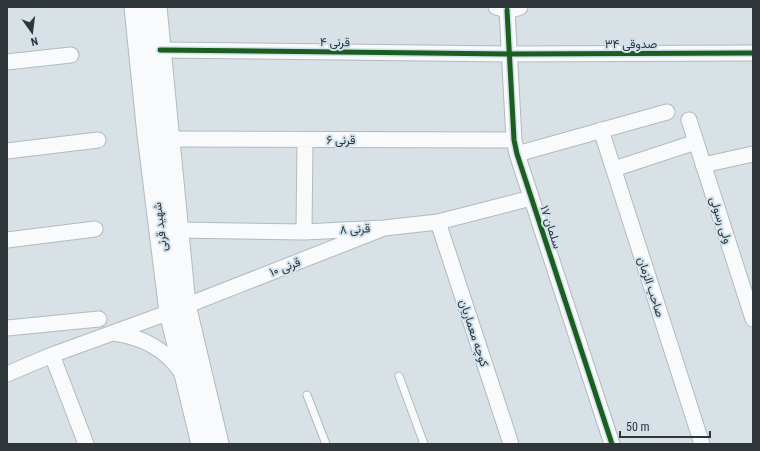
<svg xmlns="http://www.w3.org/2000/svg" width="760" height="451" font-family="'Roboto Condensed',Vazirmatn,sans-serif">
	<rect width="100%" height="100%" fill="#d7e1e6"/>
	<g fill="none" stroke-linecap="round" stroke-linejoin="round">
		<defs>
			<path id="lane" d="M399,376l25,68
				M307,395l19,49"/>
			<path id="street" d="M496,7c8,3 16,4 24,0
				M507,10l7,130 3,14 95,290
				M160,50l349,4 244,-1
				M7,62l64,-7
				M689,120l64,199
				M601,130l101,314
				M168,139l346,1
				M7,151l91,-11
				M517,154l150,-42
				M703,165l50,-11
				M614,169l82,-27
				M438,222l73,222
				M177,230l127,2 80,-4 54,-6 93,-24
				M304,232l1,-92
				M7,240l88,-11
				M7,328l92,-9
				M114,333c28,4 54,17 69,42
				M52,355l34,89
				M7,374l45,-19 118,-43 214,-84"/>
			<path id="secondary" d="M135,7l13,128 22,177 32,132
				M156,7l29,298 33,139"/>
		</defs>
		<use href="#lane" stroke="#b3babe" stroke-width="9"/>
		<use href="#street" stroke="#b3babe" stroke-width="17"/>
		<use href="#secondary" stroke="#b3babe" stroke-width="23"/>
		<use href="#lane" stroke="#f9fafb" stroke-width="7"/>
		<use href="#street" stroke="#f9fafb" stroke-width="15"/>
		<use href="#secondary" stroke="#f9fafb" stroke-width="21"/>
		<defs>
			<path id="cycleway" d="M507,10l7,130 3,14 95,290
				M160,50l349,4 244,-1"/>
		</defs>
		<use href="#cycleway" stroke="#d1e2ec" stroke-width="8"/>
		<use href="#cycleway" stroke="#1b5e20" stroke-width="5"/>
	</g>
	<g text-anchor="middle" stroke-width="4" stroke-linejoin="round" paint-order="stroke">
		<g font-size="12" fill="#2f363a" stroke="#d1e2ec">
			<text transform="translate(335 42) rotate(1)" y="4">قرنی ۴</text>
			<text x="631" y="48">صدوقی ۳۴</text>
			<text x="341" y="144">قرنی ۶</text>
			<text transform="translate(721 220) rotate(72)" y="4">ولی رسولی</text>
			<text transform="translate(160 227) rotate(-97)" y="4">شهید قرنی</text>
			<text transform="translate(551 227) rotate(72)" y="4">سلمان ۱۷</text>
			<text transform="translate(355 229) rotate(-3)" y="4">قرنی ۸</text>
			<text transform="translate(285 267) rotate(-21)" y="4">قرنی ۱۰</text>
			<text transform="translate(651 287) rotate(72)" y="4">صاحب الزمان</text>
			<text transform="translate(474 333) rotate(72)" y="4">کوچه معماریان</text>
		</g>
	</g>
	<rect width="760" height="451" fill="none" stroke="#2f363a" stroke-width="16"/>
	<g transform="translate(32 32) rotate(166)" stroke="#d1e2ec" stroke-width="3" paint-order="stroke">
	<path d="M0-3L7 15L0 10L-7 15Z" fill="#2f363a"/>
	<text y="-6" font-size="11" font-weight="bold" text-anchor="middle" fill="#2f363a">N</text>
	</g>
	<path d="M620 431v6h90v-6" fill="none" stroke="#2f363a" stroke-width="2"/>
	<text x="626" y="431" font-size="12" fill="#2f363a" stroke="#d1e2ec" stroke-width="3" paint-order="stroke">50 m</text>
</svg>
